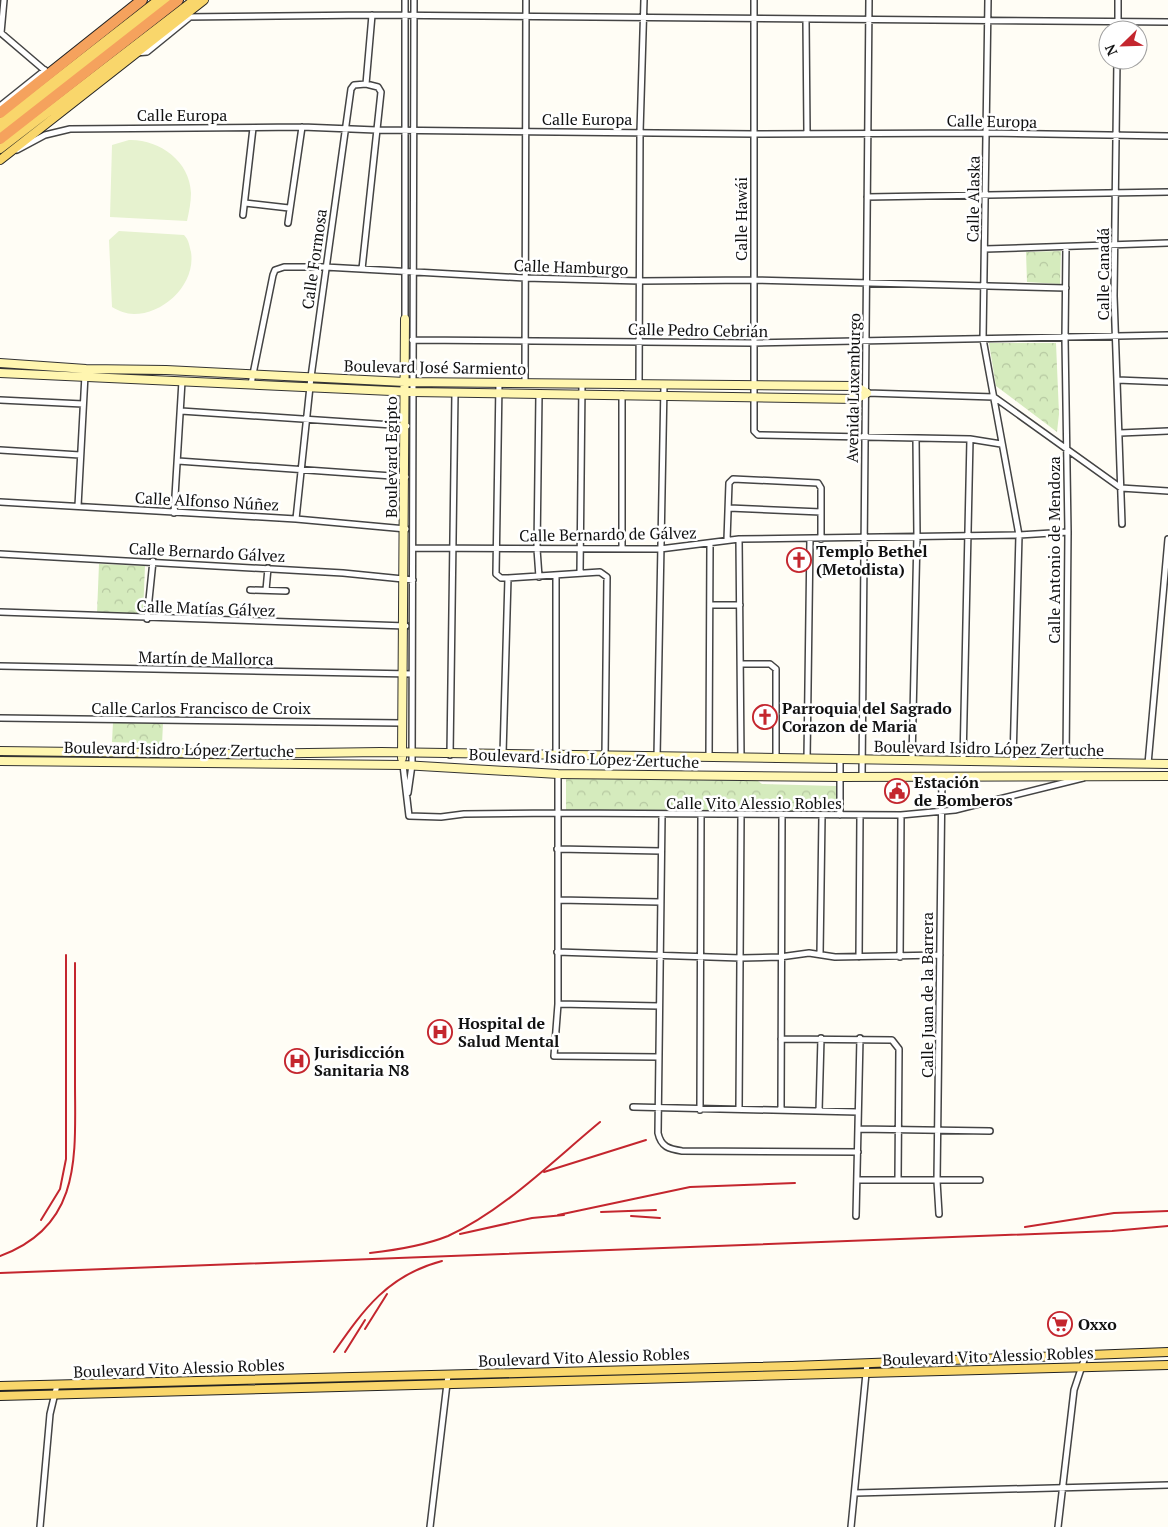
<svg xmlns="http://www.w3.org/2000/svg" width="1168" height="1527" font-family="'PT Serif',serif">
	<defs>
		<pattern id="park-crowns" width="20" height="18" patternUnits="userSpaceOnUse" patternTransform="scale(1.25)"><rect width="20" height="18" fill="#d5ebbd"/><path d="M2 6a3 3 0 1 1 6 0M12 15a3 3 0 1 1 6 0" fill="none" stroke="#b6c8a1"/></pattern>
	</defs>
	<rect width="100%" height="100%" fill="#fffdf5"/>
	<path fill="url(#park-crowns)" d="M1061,251l-1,33 -33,-2 -1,-30z
		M989,343h67l3,71 -2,18 -61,-46z
		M99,564l46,2 -2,48 -46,-1z
		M113,722l50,1 -1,21 -50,-2z
		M754,778l8,6 74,2v25l-270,1v-33z"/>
	<path fill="#e6f2cf" d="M129,140c30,-1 61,21 62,53 0,9 -2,19 -4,28l-77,-4 2,-72z
		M119,231l65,4c5,5 5,10 7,17 5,32 -27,62 -57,62 -8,0 -15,-3 -22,-7l-3,-67z"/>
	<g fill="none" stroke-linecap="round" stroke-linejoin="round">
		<defs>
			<path id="street" d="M4,0l-3,33 48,41
				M405,0v319
				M754,0v431l4,4 212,4 31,5
				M988,0l-5,339 36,196 -6,225
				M184,17l188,-2 796,7
				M806,20l1,113
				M1118,30v-30
				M136,53l11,-1 43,-35
				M1117,60l-3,236 8,228
				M366,84l6,-69
				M0,106l45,-36
				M17,150l28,-15 25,-6 232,-2 74,3 378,4 232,-1 182,3
				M867,197l301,-5
				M245,203l44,5
				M243,215l10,-87
				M288,223l14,-96
				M985,249l183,-6
				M412,340l341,3 415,-8
				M1117,380l51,2
				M499,383l-3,191 5,4h7l92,-6 7,5 -2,179
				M525,383l1,-383
				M251,384l22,-109 2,-5 9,-3h41l200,11 115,3 114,-1 312,8
				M639,384l1,-252 4,-132
				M867,393l127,4 127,91 47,3
				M0,400l83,4
				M181,411l226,15
				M1120,433l48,-2
				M0,450l80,5
				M178,461l228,16
				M0,502l296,17 110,10
				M78,506l7,-131
				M729,508l92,4
				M174,513l8,-132
				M296,519l15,-142 40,-288 3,-4 12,-1 12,3 3,5 -19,177
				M739,539l2,219
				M727,540l2,-57 4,-4 85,4 3,5v51
				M413,548l247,1 79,-10 280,-4 49,-3
				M622,549v-155
				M0,554l343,19 70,7
				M580,573l2,-189
				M556,576v179
				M539,577l-2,-28 2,-155
				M250,590l36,1
				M266,590l2,-22
				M710,605h30
				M0,612l406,14
				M147,619l6,-58
				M741,664h29l6,5v90
				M0,666l412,8
				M0,718l402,5
				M503,754l5,-176
				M450,755l5,-362
				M657,757l7,-372
				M709,757l1,-212
				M807,759l3,-220
				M840,760v55
				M912,760l5,-224 -1,-97
				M963,761l7,-322
				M1066,762l2,-230 -3,-193 1,-92
				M1148,764l20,-225
				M403,765l6,51 32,1 23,-3 94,-1 343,2 54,-5 128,-32
				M558,774v230l-4,52 105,1
				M862,777l7,-777
				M408,793l4,-28 2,-765
				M662,815l-4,318c3,14 11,16 24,18l176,1
				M557,849l104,2
				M558,900l102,2
				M557,952l184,6 39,-1 29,-4 26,4 105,-2
				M820,954l2,-138
				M859,957l1,-141
				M900,957l1,-142
				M558,1004l101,2
				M781,1039l111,1 7,9 -1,130
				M633,1107l225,5
				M739,1109l2,-294
				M700,1110l1,-295
				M781,1110l1,-295
				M819,1111l2,-73
				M858,1129l132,2
				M858,1180h122
				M939,1214l-2,-33 5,-405
				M856,1216l4,-178
				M855,1493l313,-8
				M40,1527l10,-113 7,-29
				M430,1527l18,-152
				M851,1527l16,-164
				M1058,1527l16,-137 12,-36"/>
			<path id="secondary" d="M0,363l86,6 80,1 239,12 451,4 11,7
				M0,373l413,19 443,7 11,-6
				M0,751l241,3 140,-2 787,12
				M402,758l3,-439
				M0,761l403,4 155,9 282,3 328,-1"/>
			<path id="primary" d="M0,123l158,-123
				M0,132l169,-132
				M0,149l194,-149
				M0,160l204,-160
				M0,1386l792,-20 376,-14
				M0,1396l1168,-31"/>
			<path id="highway" d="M0,113l142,-113
				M0,139l178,-139"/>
		</defs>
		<use href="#street" stroke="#444" stroke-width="8"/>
		<use href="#secondary" stroke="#333" stroke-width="10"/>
		<use href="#primary" stroke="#222" stroke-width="10"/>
		<use href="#highway" stroke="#222" stroke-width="12"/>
		<use href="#street" stroke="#fff" stroke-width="5"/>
		<use href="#secondary" stroke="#fff6b0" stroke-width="8"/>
		<use href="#primary" stroke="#f9d66b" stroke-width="8"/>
		<use href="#highway" stroke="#f5a25d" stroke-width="10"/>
		<path stroke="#c4262e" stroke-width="2" d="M544,1172l102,-32
			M601,1212l55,-2
			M558,1215l132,-28 105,-4
			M631,1216l29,2
			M41,1220l19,-31 6,-30v-204
			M1025,1227l89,-14 54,-2
			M460,1234l72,-16 32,-3
			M370,1253c27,-3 53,-7 78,-17 55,-25 106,-76 152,-114
			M0,1256c83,-30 75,-102 75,-174 0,-40 0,-80 0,-119
			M0,1273l1112,-42 56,-5
			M365,1329l22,-35
			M334,1352c30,-43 54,-77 108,-91
			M345,1352l20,-32"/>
	</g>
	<defs>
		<symbol id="church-ring" viewBox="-11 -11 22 22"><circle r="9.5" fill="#fff" stroke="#c4262e" stroke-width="1.5"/><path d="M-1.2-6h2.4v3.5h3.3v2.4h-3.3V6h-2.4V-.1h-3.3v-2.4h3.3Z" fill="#c4262e"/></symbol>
		<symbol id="civic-ring" viewBox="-11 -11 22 22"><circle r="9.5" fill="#fff" stroke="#c4262e" stroke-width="1.5"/><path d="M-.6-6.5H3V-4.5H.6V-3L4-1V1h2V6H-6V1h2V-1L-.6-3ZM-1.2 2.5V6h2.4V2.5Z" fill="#c4262e"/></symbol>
		<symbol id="hospital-ring" viewBox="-11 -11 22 22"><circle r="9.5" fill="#fff" stroke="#c4262e" stroke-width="1.5"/><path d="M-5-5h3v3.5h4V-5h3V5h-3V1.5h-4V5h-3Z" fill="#c4262e"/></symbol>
		<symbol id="supermarket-ring" viewBox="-11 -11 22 22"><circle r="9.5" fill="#fff" stroke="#c4262e" stroke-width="1.5"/><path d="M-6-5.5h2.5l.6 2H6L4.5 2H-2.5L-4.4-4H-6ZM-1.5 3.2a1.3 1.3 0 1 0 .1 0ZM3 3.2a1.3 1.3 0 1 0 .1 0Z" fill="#c4262e"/></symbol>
	</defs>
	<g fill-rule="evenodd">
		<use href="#church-ring" x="785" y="546" width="28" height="28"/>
		<use href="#church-ring" x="751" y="703" width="28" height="28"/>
		<use href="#civic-ring" x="883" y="777" width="28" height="28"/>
		<use href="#hospital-ring" x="426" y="1018" width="28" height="28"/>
		<use href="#hospital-ring" x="283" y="1047" width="28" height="28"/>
		<use href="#supermarket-ring" x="1046" y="1310" width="28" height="28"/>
	</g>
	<g text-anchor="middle" stroke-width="5" stroke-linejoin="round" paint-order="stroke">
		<g font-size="16" fill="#111" stroke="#fff">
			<text x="182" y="121">Calle Europa</text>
			<text x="587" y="125">Calle Europa</text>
			<text transform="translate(992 121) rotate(1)" y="6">Calle Europa</text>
			<text transform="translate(973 199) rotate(-89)" y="6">Calle Alaska</text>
			<text transform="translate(741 219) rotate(-90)" y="6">Calle Hawái</text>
			<text transform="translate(314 259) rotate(-82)" y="6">Calle Formosa</text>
			<text transform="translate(571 267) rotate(2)" y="6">Calle Hamburgo</text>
			<text transform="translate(1103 274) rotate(-90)" y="6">Calle Canadá</text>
			<text transform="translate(698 330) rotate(1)" y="6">Calle Pedro Cebrián</text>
			<text transform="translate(435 367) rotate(1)" y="6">Boulevard José Sarmiento</text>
			<text transform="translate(853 388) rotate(-89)" y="6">Avenida Luxemburgo</text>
			<text transform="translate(391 457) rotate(-90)" y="6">Boulevard Egipto</text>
			<text transform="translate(207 501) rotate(3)" y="6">Calle Alfonso Núñez</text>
			<text transform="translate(608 534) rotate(-1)" y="6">Calle Bernardo de Gálvez</text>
			<text transform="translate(1054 550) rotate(-90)" y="6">Calle Antonio de Mendoza</text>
			<text transform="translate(207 552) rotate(3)" y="6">Calle Bernardo Gálvez</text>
			<text transform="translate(206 608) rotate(2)" y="6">Calle Matías Gálvez</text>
			<text transform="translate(206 658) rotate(1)" y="6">Martín de Mallorca</text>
			<text x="201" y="714">Calle Carlos Francisco de Croix</text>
			<text transform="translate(989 748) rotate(1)" y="6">Boulevard Isidro López Zertuche</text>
			<text transform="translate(179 749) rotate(1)" y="6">Boulevard Isidro López Zertuche</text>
			<text transform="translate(584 758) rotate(2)" y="6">Boulevard Isidro López Zertuche</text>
			<text x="754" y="809">Calle Vito Alessio Robles</text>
			<text transform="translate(927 995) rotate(-90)" y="6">Calle Juan de la Barrera</text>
			<text transform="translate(988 1356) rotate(-2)" y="6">Boulevard Vito Alessio Robles</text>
			<text transform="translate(584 1357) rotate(-2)" y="6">Boulevard Vito Alessio Robles</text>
			<text transform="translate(179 1368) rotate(-2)" y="6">Boulevard Vito Alessio Robles</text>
		</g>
		<g font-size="16" font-weight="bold" fill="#111" stroke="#fff" text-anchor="start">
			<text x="816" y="557">Templo Bethel<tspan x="816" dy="18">(Metodista)</tspan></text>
			<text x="782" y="714">Parroquia del Sagrado<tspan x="782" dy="18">Corazon de Maria</tspan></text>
			<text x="914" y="788">Estación<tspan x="914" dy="18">de Bomberos</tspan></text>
			<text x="458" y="1029">Hospital de<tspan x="458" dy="18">Salud Mental</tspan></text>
			<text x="314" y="1058">Jurisdicción<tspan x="314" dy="18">Sanitaria N8</tspan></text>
			<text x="1078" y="1330">Oxxo</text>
		</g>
	</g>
	<g transform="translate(1123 45) rotate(247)"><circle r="24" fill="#ffffff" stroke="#a0a0a0"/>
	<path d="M0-4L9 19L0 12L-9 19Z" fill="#c4262e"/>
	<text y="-8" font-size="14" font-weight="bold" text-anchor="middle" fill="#111111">N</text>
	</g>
</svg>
